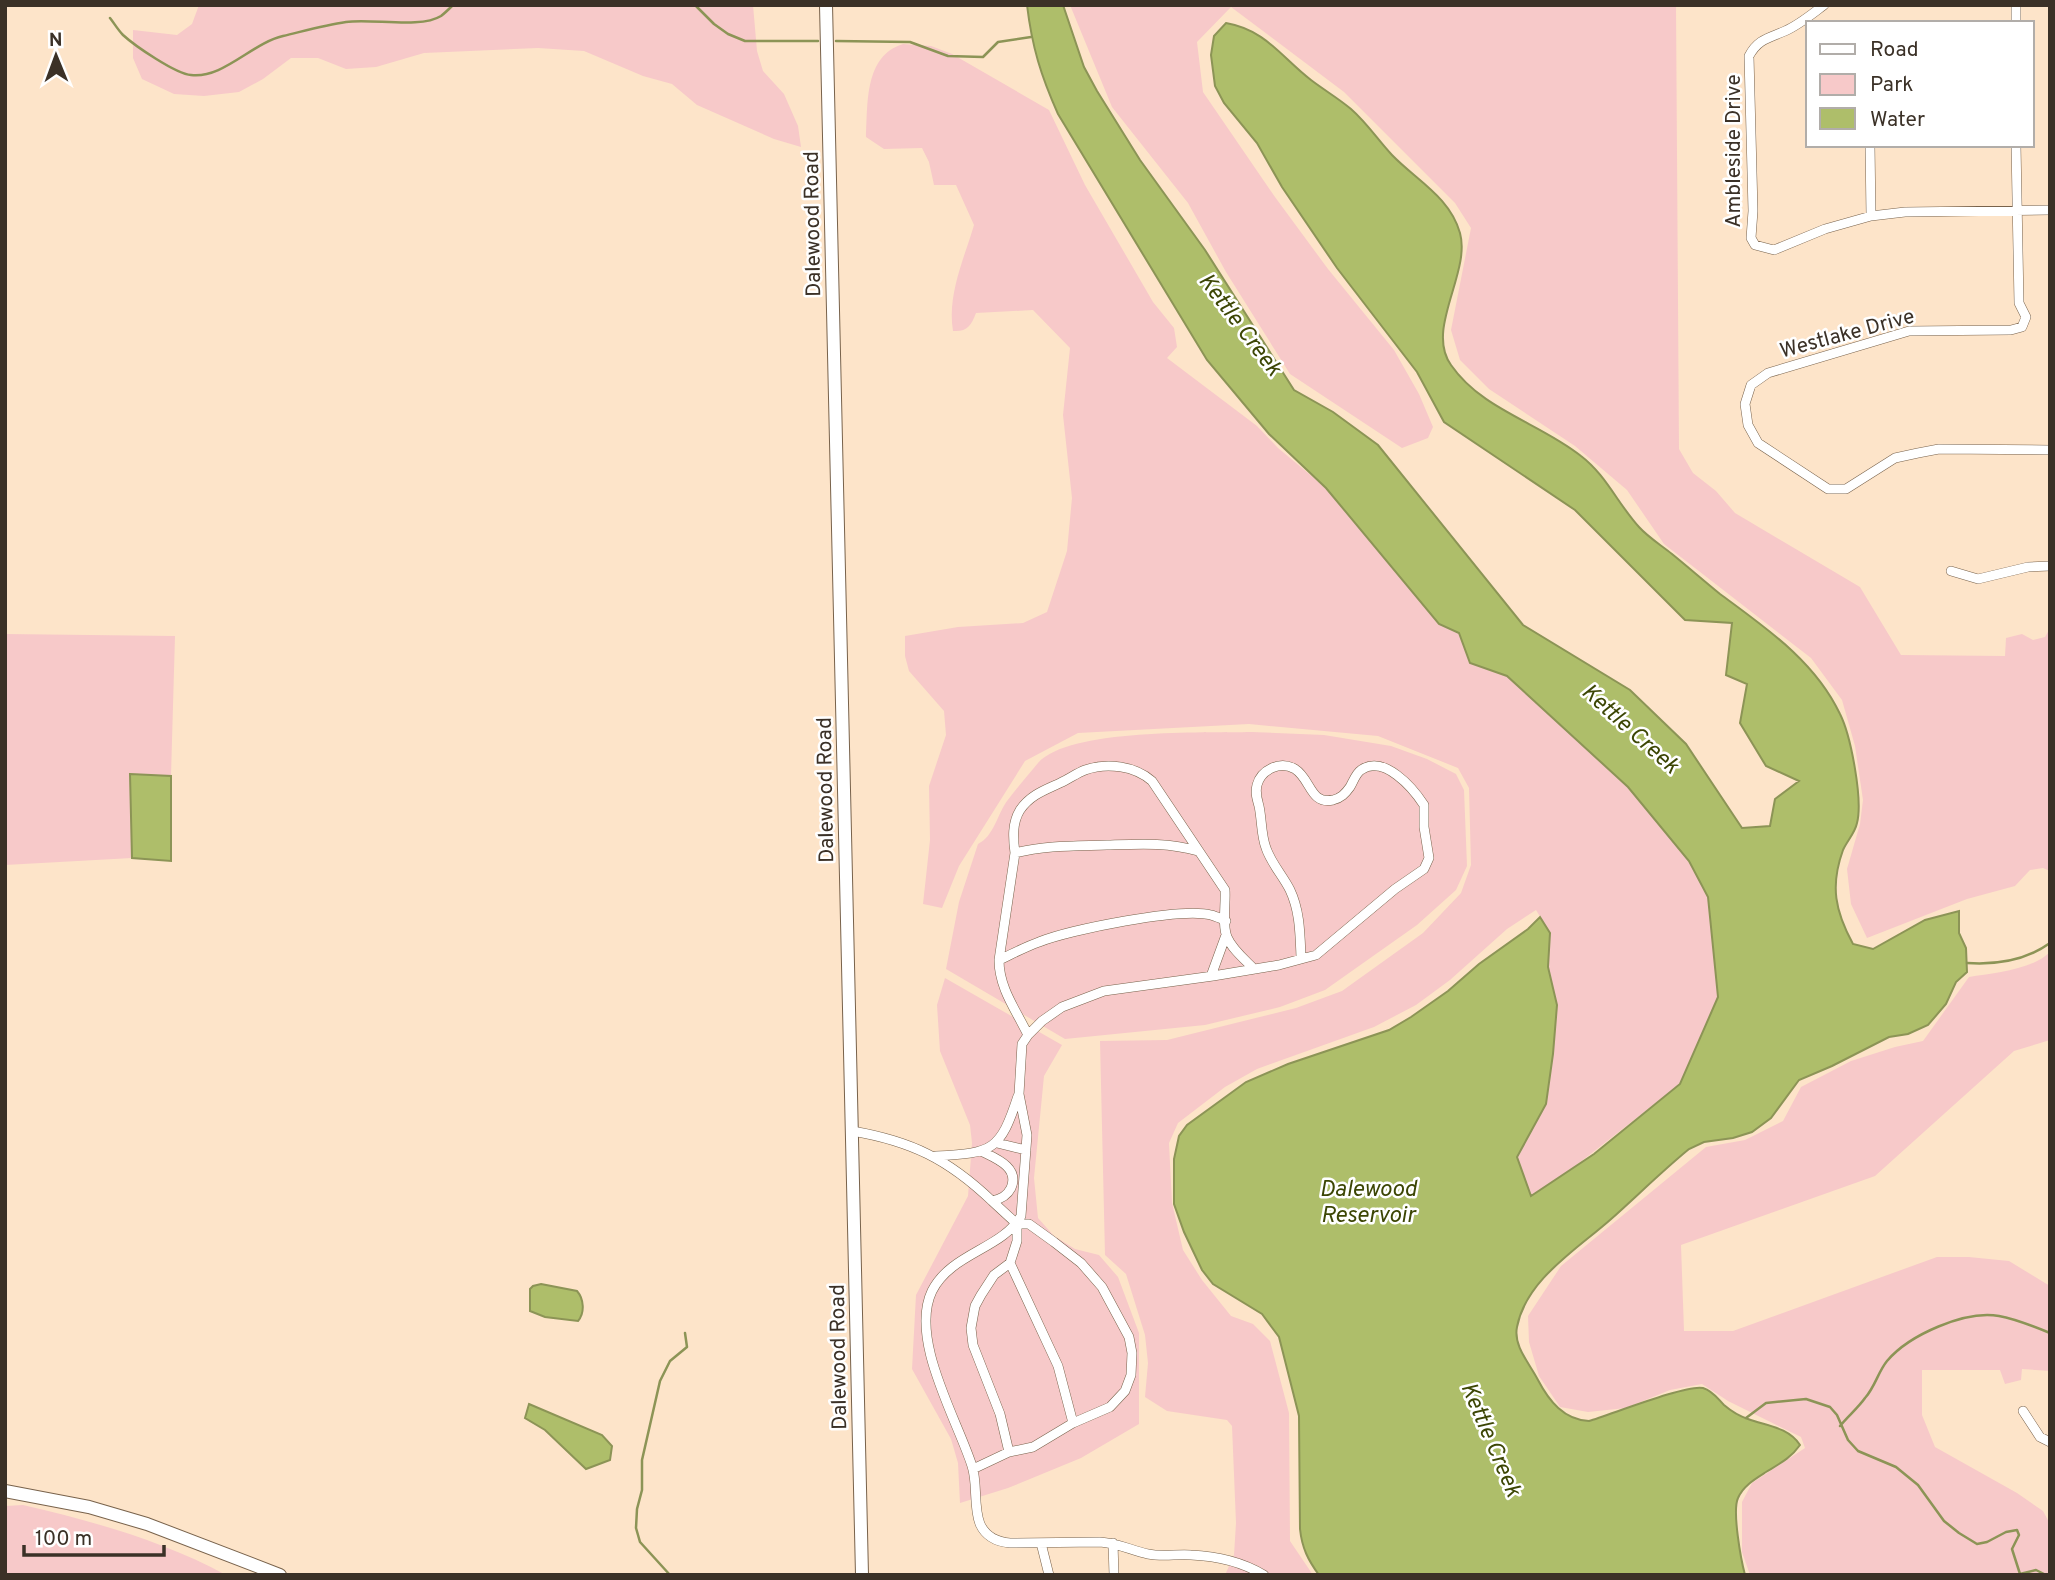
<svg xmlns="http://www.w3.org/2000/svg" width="2055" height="1580" font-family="Overpass,sans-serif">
	<rect width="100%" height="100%" fill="#fde4c9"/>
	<path fill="#f7c9c9" d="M199,5h554l4,46 6,20 21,23 14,32 3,21 -27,-8 -77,-34 -25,-21 -29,-8 -59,-25 -46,-3 -114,5 -48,14 -30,2 -28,-11h-27l-28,21 -24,13 -35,4 -30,-2 -32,-15 -9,-21v-28l44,5 15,-11z
		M1070,5h606l3,444 14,24 23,18 19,22 125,74 41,68 104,1 1,-18 16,-4 11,6 12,-3 5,-9v243l-7,-3 -13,2 -15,16 -48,13 -100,39 -16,-34 -4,-35 13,-45 3,-24 -8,-54 -13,-46 -31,-42 -147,-114 -37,-54 -52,-44 -86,-57 -29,-29 -9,-30 20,-102 -16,-25 -111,-111 -113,-85 -34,35 6,50 72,105 53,72 66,81 25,44 14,33 -5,11 -26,10 -112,-74 -64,-102 -38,-69 -76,-96z
		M903,44l28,2 21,8 97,56 36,75 68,117 21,26 3,19 -10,11 90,68 21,22 48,40 113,136 20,9 11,30 37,13 121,111 61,74 19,36 10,100 -38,87 -106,83 -43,29 -14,-39 29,-53 11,-98 -9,-39 2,-34 -14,-23 -29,19 -57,51 -34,25 -42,22 -117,42 -32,18 -47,36 -9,20 3,60 11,47 19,30 29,36 22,8 17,17 19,72 1,128 23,34h-88l9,-20 2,-32 -4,-97 -5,-6 -60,-9 -22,-14 3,-34 -3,-28 -19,-61 -21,-19 -5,-214 67,-1 129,-32 46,-17 81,-58 38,-40 10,-28 -2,-77 -11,-20 -80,-32 -129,-12 -171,9 -53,28 -66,105 -17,42 -19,-4 7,-64 -1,-54 17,-51 -2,-24 -35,-40 -4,-15v-20l53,-9 65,-4 24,-11 20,-61 5,-53 -9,-83 7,-67 -37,-38 -57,3c-5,13 -9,19 -23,18 -6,-36 11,-72 21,-106l-18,-40h-22l-5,-23 -7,-14 -38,1 -18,-12c2,-33 -2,-81 37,-93z
		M5,634l170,2 -4,140 -40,-1 1,83 -127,7z
		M1252,732l72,3 67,11 36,13 29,15 8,16 3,76 -11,24 -39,35 -92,65 -45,17 -75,18 -140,14 -119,-70 13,-67 19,-58c16,-8 19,-29 29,-43 10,-13 21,-26 31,-38 31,-35 167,-30 214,-31z
		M2050,952v88l-36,11 -139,125 -194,69 3,86h49l204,-74h32l40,4 41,25v85l-28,-2 -1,11 -16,4 -5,-14h-78v45l13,32 82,46 26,18 7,13v51h-300l-8,-23v-50l10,-19 53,-35 -4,-11 -73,-36 -26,-17 -32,6 -44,18 -38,4 -28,-5 -21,-31 -10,-34 -1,-26 33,-50 145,-119 39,-7 38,-19 18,-34 50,-26 44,-14 28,-6 46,-64c24,-4 63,-7 81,-25z
		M945,978l117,67 -18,31 -10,102 4,40 16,18 21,13 24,6 19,22 21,56v91l-58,34 -73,30 -48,15 -2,-40 -7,-24 -39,-70 4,-74 52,-99 4,-53 -2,-18 -30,-74 -3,-46z
		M23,1505c69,16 141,36 203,70h-221v-69z"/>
	<path fill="#aebe6a" stroke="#8c9456" stroke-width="2" d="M1027,5h36l21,62 13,24 43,69 65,90 89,140 39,22 45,33 145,180 107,65 56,54 56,84 28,-2 5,-27 24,-18 -33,-15 -26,-43 7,-39 -21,-9 6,-52 -47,-3 -110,-110 -131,-88 -27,-50 -80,-104 -55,-81 -25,-44 -33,-40 -9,-17 -4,-31 3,-19 12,-13c40,7 55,34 85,57 13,10 27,18 40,29 16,14 27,31 41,46 24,25 58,42 68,78 11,40 -35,96 -9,132 31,45 89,58 130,91 25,19 37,48 58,71 10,11 22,18 33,27 16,13 32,27 48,40 46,34 95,67 120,120 11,22 23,86 17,109 -2,10 -10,18 -14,27 -13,36 -8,61 10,94l20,5 52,-29 34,-9v22l7,15 1,24 -11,10 -10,22 -18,21 -20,9 -19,3 -57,29 -33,14 -28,38 -19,14 -19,6 -29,4 -15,7c-28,23 -53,48 -79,71 -34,30 -84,60 -93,107 -4,19 13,37 21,53 11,21 26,40 51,41 21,-6 98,-37 114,-33 10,3 15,11 21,17 7,6 15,11 24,14 19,7 40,8 52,26 -9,13 -21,19 -34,27 -11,7 -23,14 -28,26 -6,13 3,62 7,77h-426c-11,-15 -17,-27 -19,-46l-1,-113 -20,-79 -17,-23 -49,-30 -11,-14 -18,-38 -10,-28v-45l5,-23 8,-11 59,-43 42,-18 101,-34 22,-13 37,-26 31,-27 49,-35 12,-12 10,16 -2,34 9,38 -4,49 -7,50 -29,53 14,39 63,-42 86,-70 38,-87 -10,-100 -19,-36 -61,-74 -121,-111 -37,-13 -11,-30 -20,-9 -113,-136 -57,-54 -62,-74 -149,-246c-17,-38 -26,-67 -31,-109z
		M130,774l41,2v85l-39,-3z
		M541,1284l36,7c7,8 8,22 1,30l-33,-4 -15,-6v-22l3,-3z
		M529,1404l73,31 10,11 -2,14 -24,9 -41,-39 -20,-12z"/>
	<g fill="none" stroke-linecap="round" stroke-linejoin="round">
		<path stroke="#8c9456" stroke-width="2.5" d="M695,5l19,19 14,10 17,7h73
			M110,18c4,5 8,12 13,17 12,11 53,39 68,40 32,4 61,-32 92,-39 21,-5 42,-11 63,-14 25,-4 74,7 95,-6 4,-3 8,-7 12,-11
			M836,41l74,1 38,14 35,1 15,-15 33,-5
			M1967,963c30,2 58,-2 83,-20
			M1746,1418l20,-15 40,-4 24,8 7,8 11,25 10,11 38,16 22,18 26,36 15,12 18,11 10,-2 19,-10 11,-2 2,5 -7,14 8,25 16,-4 10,5
			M1840,1426c8,-10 18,-18 25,-28 10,-11 13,-26 22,-37 22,-26 78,-51 112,-45 17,3 34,10 51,17
			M670,1575l-30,-33 -4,-14 1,-19 5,-19v-30l18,-79 10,-20 17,-14 -2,-14"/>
		<defs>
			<path id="street" d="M1824,5c-12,9 -25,20 -39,26 -16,7 -27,8 -36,25l4,155 -2,27 4,7 19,5 51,-21 46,-13 34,-4 145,-2
				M2016,5v18
				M1870,145l1,71
				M2016,145l3,158 7,14 -4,10 -11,3 -102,1 -141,42 -17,12 -6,19 3,21 10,18 70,46h18l49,-31 23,-5 21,-4 111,1
				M1951,571l27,8 50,-12 22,-1
				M1015,853c31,-8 60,-7 92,-8 31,-1 61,-3 91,6
				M1226,921c-5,-2 -10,-5 -15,-6 -30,-8 -142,15 -172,27 -14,5 -27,12 -40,18l16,-107c-2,-15 -3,-30 5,-43 10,-15 25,-20 40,-27 9,-4 17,-10 25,-13 22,-8 50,-4 67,11l73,109c1,14 -3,35 2,47 5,12 17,22 26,31
				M999,960c0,28 17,50 29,75
				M1211,976l15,-41
				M852,1131c59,10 96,28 140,70 9,-2 15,-5 19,-13 9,-21 -16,-30 -30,-37
				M997,1143l29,7
				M936,1156c57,-3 64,-5 82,-60
				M1010,1263l48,103 15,57
				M2023,1411l17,26 10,5
				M1009,1452l-9,-38 -27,-69 -2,-17 4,-22 6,-11 13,-20 16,-12 7,-22v-17
				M973,1469l36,-17 24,-5 40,-24 37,-16 15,-16 6,-16 1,-22 -3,-16 -27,-50 -21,-24 -27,-21 -25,-18h-12l-25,-23
				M1041,1543l8,32
				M1113,1543l1,32
				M1264,1575c-22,-13 -47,-19 -73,-20 -15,-1 -29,2 -43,-1 -17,-4 -31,-11 -48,-12l-90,1c-12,-1 -24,-6 -30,-19 -7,-18 -2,-40 -8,-58 -15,-47 -63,-127 -40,-175 19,-38 70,-42 89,-75l6,-81 -8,-41 3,-50 6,-9 14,-14 20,-14 42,-16 109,-15 66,-11 37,-10 79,-66 29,-20 5,-11 -5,-31v-22c-11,-17 -40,-51 -63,-35 -5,3 -8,12 -11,17 -5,7 -9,11 -17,13 -23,5 -22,-21 -38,-31 -15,-9 -34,1 -38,16 -2,8 0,14 2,21 3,14 2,29 7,42 5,15 17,28 24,42 10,21 10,44 11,67"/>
			<path id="secondary" d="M826,5l36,1570
				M5,1491l84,16 58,17 133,51"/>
		</defs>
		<use href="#street" stroke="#78624b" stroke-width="10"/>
		<use href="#secondary" stroke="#78624b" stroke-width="14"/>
		<use href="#street" stroke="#fff" stroke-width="9"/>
		<use href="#secondary" stroke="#fff" stroke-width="12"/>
	</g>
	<g text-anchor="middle" stroke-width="5" stroke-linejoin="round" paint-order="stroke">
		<g font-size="21" fill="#3b3127" stroke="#fff">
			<text transform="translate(1733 151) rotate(-90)" y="7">Ambleside Drive</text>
			<text transform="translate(812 224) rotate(-91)" y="7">Dalewood Road</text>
			<text transform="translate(1847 333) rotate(-15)" y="7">Westlake Drive</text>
			<text transform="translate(825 790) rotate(-91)" y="7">Dalewood Road</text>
			<text transform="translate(838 1357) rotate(-91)" y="7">Dalewood Road</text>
		</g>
		<g font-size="23" font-style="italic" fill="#3c4604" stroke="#fff">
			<text transform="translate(1241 324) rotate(53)" y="8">Kettle Creek</text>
			<text transform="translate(1631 728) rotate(42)" y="8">Kettle Creek</text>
			<text x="1368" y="1196">Dalewood<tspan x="1368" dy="26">Reservoir</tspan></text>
			<text transform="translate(1492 1439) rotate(67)" y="8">Kettle Creek</text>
		</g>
	</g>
	<rect width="2055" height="1580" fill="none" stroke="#3b3127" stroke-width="14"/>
	<rect x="1806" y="21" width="228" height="126" fill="#ffffff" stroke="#b1ada9" stroke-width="2"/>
	<rect x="1820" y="44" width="35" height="10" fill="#ffffff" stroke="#b1ada9" stroke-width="2"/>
	<text x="1870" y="56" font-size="21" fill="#3b3127">Road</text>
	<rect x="1820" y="74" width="35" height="21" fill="#f7c9c9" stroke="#b1ada9" stroke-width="2"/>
	<text x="1870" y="91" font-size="21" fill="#3b3127">Park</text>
	<rect x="1820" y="108" width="35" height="21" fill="#aebe6a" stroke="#b1ada9" stroke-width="2"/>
	<text x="1870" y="126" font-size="21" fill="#3b3127">Water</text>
	<g transform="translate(56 56) rotate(359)" stroke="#ffffff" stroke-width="5" paint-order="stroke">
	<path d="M0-5L12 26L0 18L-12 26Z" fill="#3b3127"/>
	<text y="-10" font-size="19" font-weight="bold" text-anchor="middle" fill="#3b3127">N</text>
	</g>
	<path d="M24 1545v10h140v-10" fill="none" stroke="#3b3127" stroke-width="3.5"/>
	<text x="35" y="1545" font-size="21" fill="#3b3127" stroke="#ffffff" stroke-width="5" paint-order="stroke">100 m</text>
</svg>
